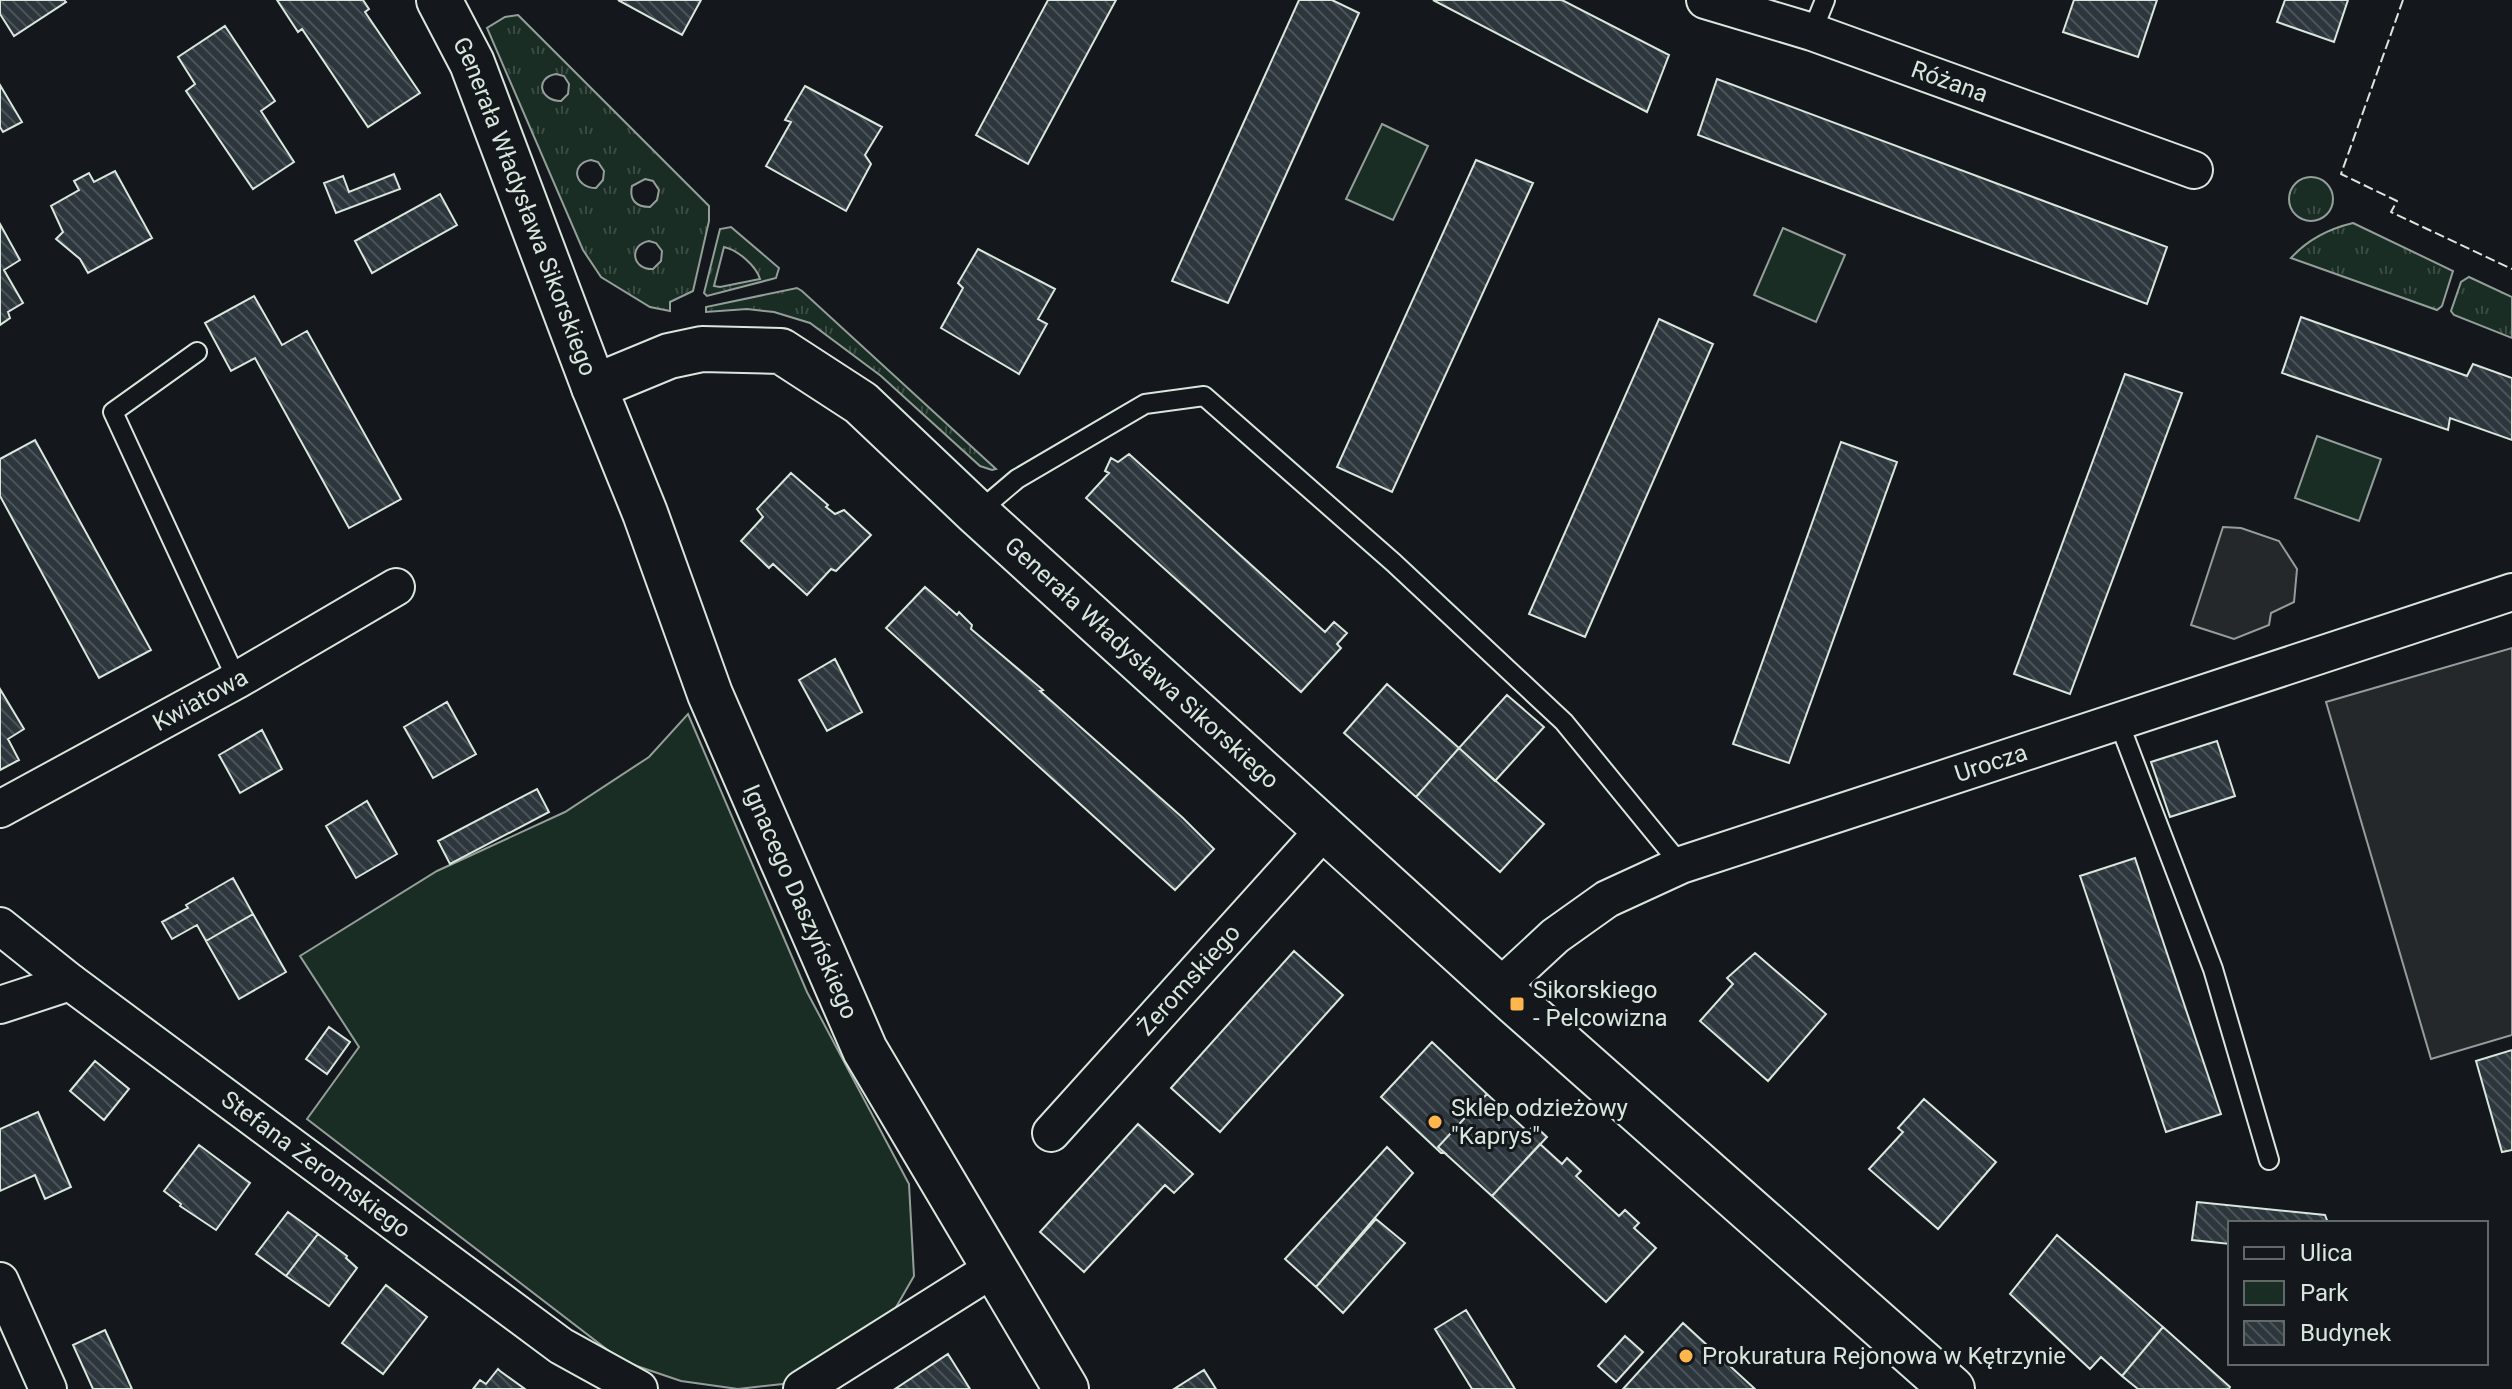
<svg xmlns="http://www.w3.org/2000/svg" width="2512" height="1389" font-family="Roboto,sans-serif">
	<defs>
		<pattern id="grass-tufts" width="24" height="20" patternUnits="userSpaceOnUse" patternTransform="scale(2)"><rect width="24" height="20" fill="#1a2d24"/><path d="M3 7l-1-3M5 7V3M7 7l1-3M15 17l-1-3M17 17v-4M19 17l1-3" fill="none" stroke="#3b4b43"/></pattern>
		<pattern id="building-back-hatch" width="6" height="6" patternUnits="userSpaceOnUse" patternTransform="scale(2)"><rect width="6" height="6" fill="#2c363c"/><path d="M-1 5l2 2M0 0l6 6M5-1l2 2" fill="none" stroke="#4a5358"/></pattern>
	</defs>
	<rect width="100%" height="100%" fill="#14181c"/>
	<path fill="url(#grass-tufts)" stroke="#939e99" stroke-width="2" fill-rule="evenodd" d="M518,15l191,191v15l-16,70 -23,11v9l-20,-4 -49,-30 -18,-27 -96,-222 18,-11zM556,74l8,2 5,8 -1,10 -7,7c-21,0 -27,-23 -5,-27zM591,160l7,2 6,9 -1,9 -7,8c-21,0 -27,-24 -5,-28zM645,179l8,2 6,9 -2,10 -7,7c-14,0 -21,-7 -18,-21zM649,241l7,2 6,8 -1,10 -8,8c-21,1 -25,-24 -4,-28z
		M2289 199a22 22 0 1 1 44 0a22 22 0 1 1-44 0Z
		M2353,223l100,48 -11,35 -5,4 -146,-52c17,-19 37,-29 62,-35z
		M731,227l48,41 -3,10 -69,18 -3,-3 16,-64zM724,247c14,3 32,19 36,32l-40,8 -6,-1z
		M2469,277l43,20v41l-58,-23 -3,-4 10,-29z
		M797,288l5,3 194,178 -4,1 -12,-4 -99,-90 -71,-53 -36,-11 -27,-3 -41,3v-5z"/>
	<path fill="#1a2d24" stroke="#939e99" stroke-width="2" d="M1382,124l46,22 -35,74 -47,-21z
		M1783,228l62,27 -29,67 -62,-27z
		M2317,436l64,23 -22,62 -64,-23z
		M688,714l119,278 102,192 5,92 -19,33 -103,74 -54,6 -57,-8 -59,-20 -315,-242 52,-72 -59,-91 137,-85 128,-59 84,-55z"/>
	<path fill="#24282b" stroke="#939e99" stroke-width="2" d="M2223,527l18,1 38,13 18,28 -3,33 -23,11 -2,12 -35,14 -43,-14z
		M2512,648v387l-81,24 -105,-357z"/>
	<path fill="url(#building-back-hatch)" stroke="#d8e6dc" stroke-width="2" d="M0,0h64l2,2 -52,34 -14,-22z
		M277,0h86l6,9 -4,3 55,81 -52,34 -66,-98 -4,3z
		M618,0h83l-19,35z
		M1048,0h68l-88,164 -52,-29z
		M1299,0h33l27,13 -131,290 -56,-22z
		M1433,0h129l107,55 -22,57z
		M2074,0h83l-19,57 -75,-25z
		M2285,0h63l-14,42 -57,-20z
		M225,26l50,75 -14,10 33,51 -41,27 -67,-98 9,-7 -17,-27z
		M1717,79l450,168 -20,57 -449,-169z
		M0,85l22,37 -19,10 -3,-5z
		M805,86l77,41 -17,28 6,9 -25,47 -80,-45 25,-44 -6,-2z
		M1476,160l57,23 -141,309 -55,-25z
		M115,171l37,67 -64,35 -8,-14 -24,-20 7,-7 -12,-26 28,-16 -5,-9 15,-8 5,9z
		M394,174l6,15 -64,24 -12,-30 19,-7 6,16z
		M440,194l17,31 -85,48 -17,-32z
		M0,224l20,36 -16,10 19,33 -15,9 2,6 -10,7z
		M978,249l77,40 -17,30 9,5 -28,50 -78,-46 22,-40 -5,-5z
		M254,296l28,49 25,-14 94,168 -52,29 -94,-170 -24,13 -26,-48z
		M2301,317l166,59 6,-12 39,14v62l-62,-22 -2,12 -166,-57z
		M1659,319l54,25 -128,293 -56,-23z
		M2125,374l57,19 -112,301 -56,-20z
		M35,440l116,210 -52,28 -99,-182v-37z
		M1841,442l56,20 -108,301 -56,-19z
		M1129,454l196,178 9,-10 13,11 -10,11 4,4 -40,44 -215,-194 23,-25 -4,-2 6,-13 7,4z
		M791,473l37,32 -2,2 9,7 9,-4 27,25 -35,36 -5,-2 -24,26 -34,-31 -4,4 -28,-27 22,-24 -6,-8z
		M925,587l32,28 2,-3 13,13 -1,4 72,61 -3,1 143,127 31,31 -39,41 -289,-262z
		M835,659l27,53 -35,19 -28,-51z
		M1387,684l72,64 -43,49 -72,-64z
		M0,689l24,40 -16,10 11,21 -19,10z
		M1507,695l37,32 -49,54 -36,-33z
		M447,702l29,52 -43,24 -29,-51z
		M262,730l20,39 -42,24 -21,-38z
		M2217,741l18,55 -65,21 -19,-55z
		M1459,748l85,76 -44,48 -84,-75z
		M537,789l12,23 -99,52 -12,-23z
		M367,801l30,53 -41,24 -30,-52z
		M2135,858l86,256 -55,18 -86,-256z
		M233,878l20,36 -47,27 -9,-16 -25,14 -10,-17 26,-14 -2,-3z
		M253,914l33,58 -47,27 -33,-58z
		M1294,951l49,44 -123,137 -49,-44z
		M1755,953l71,61 -58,67 -68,-60 33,-37 -6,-6z
		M329,1027l21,15 -23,32 -21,-15z
		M1432,1042l55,52 -49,53 7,6h-4l-60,-56z
		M2512,1050v100l-10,2 -26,-91z
		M95,1061l34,28 -25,31 -34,-29z
		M1487,1094l41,38 6,-7 13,12 -55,59 -54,-49z
		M1924,1099l72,63 -58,67 -69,-60 34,-37 -5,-4z
		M38,1112l33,75 -26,12 -10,-24 -35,16v-62z
		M1138,1124l55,50 -19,19 -9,-8 -81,87 -44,-40z
		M1540,1144l22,20 5,-6 14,13 -5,5 43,40 6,-6 14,13 -5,5 22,20 -50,54 -114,-106z
		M199,1145l51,38 -34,47 -36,-24 1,-2 -17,-13z
		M1387,1147l26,26 -97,114 -31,-28z
		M2197,1202l128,13 3,8h-98v21l-38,-4z
		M288,1212l30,22 -32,42 -30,-22z
		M1376,1219l29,24 -62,70 -27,-26z
		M318,1234l29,22 -1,2 11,10 -28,38 -43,-30z
		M2057,1235l106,92 -41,49 -21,-19 -11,12 -80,-75z
		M386,1285l41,32 -44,57 -41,-31z
		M1466,1310l49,79h-43l-37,-60z
		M1683,1323l72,66h-132z
		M2163,1327l67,60 -1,2h-91l-16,-13z
		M105,1330l27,59h-39l-20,-44z
		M1625,1336l18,16 -27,30 -18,-16z
		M948,1354l22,35h-75z
		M498,1369l2,2 25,18h-52l7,-9 6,4z
		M1204,1370l12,19h-42z"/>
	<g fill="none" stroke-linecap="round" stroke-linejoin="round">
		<defs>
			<path id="service" d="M1812,32l13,-32
				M197,352l-84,60 124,268
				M977,513l40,-34 128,-75 59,-8 190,167 170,159 117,143
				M2118,720l95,249 56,191"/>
			<g id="minor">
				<path id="s1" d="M1705,0l107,32 382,138"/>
				<path id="s2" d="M0,809l237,-129 159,-93"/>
				<path id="s3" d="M0,926l70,56 491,364 78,43"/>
				<path id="s4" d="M1499,988l56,-52 52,-37 74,-34 831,-273"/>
				<path d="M0,1005l70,-23"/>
				<path id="s5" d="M1051,1133l275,-305"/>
				<path d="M0,1281l48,108"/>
				<path d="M802,1389l192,-121"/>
			</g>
			<g id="tertiary">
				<path id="s6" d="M594,387l75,-31 33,-7 79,2 80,52 116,110 540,491 435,385"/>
			</g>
			<g id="secondary">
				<path id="s7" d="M439,0l33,63 122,324 51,126 65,181 155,356 201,339"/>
			</g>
		</defs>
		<use href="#service" stroke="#d8e6dc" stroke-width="22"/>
		<use href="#minor" stroke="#d8e6dc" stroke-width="40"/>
		<use href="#tertiary" stroke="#d8e6dc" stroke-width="48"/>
		<use href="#secondary" stroke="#d8e6dc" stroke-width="48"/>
		<use href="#service" stroke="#14181c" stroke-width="18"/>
		<use href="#minor" stroke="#14181c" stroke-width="36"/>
		<use href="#tertiary" stroke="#14181c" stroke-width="44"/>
		<use href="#secondary" stroke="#14181c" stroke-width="44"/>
		<path stroke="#d8e6dc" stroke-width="2" stroke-dasharray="10 4" stroke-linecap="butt" d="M2403,0l-62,174 56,27 -6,11 121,57"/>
	</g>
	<g fill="#ffb74d" stroke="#14181c" stroke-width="3">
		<rect x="1509" y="996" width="16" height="16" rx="4"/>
		<circle cx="1435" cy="1122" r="8"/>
		<circle cx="1686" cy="1356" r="8"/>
	</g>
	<g text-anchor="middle" stroke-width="6" stroke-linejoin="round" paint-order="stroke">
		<g font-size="24" fill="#d8e6dc" stroke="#14181c">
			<text dy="8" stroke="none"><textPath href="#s1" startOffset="258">Różana</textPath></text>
			<text dy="8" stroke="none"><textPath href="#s7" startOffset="224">Generała Władysława Sikorskiego</textPath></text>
			<text dy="8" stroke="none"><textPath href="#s6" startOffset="672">Generała Władysława Sikorskiego</textPath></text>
			<text dy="8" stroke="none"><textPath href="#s2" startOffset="228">Kwiatowa</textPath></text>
			<text dy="8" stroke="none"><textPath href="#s4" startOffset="548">Urocza</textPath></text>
			<text dy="8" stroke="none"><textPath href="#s7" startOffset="972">Ignacego Daszyńskiego</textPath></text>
			<text dy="8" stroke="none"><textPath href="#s5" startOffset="206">Żeromskiego</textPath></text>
			<text dy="8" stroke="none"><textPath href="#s3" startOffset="396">Stefana Żeromskiego</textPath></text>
		</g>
		<g font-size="24" fill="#d8e6dc" stroke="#14181c" text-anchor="start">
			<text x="1533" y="998">Sikorskiego<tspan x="1533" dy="28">- Pelcowizna</tspan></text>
			<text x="1451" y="1116">Sklep odzieżowy<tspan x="1451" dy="28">"Kaprys"</tspan></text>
			<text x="1702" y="1364">Prokuratura Rejonowa w Kętrzynie</text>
		</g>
	</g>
	<rect x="2228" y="1221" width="260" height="144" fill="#14181c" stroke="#626a69" stroke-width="2"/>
	<rect x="2244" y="1247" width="40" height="12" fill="#14181c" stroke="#626a69" stroke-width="2"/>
	<text x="2300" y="1261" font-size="24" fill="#d8e6dc">Ulica</text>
	<rect x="2244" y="1281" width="40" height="24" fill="#1a2d24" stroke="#626a69" stroke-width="2"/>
	<text x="2300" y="1301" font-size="24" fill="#d8e6dc">Park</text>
	<rect x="2244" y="1321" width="40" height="24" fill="url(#building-back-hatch)" stroke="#626a69" stroke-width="2"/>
	<text x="2300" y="1341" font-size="24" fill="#d8e6dc">Budynek</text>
</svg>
